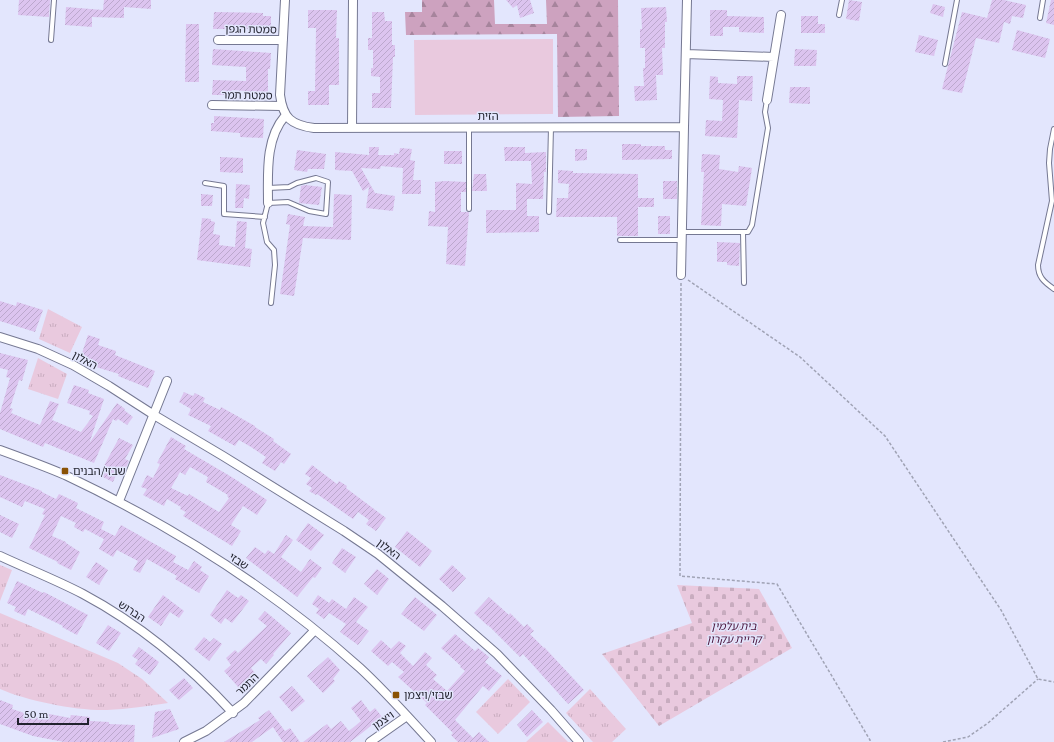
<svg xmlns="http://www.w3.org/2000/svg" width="1054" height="742" font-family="'Crimson Pro','Noto Sans Hebrew',serif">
	<defs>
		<pattern id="grass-tufts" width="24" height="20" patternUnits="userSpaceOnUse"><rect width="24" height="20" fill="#e9c9de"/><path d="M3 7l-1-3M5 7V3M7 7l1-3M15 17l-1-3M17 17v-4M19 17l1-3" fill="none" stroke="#c8acbf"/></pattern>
		<pattern id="forest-firs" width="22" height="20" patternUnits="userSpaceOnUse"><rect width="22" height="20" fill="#cda2bf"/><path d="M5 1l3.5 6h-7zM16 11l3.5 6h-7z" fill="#a6849c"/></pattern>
		<pattern id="cemetery-stones" width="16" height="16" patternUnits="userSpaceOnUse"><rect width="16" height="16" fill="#e9c9de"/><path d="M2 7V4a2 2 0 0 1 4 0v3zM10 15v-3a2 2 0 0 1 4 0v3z" fill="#c8acbf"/></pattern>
		<pattern id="building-hatch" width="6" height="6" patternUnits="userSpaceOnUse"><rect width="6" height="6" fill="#dcc4ef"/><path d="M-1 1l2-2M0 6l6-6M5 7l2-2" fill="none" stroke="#bca8cd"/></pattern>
	</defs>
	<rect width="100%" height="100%" fill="#e3e6fd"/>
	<path fill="url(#grass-tufts)" d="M48,309l34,18 -12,26 -31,-14z
		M38,358l29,16 -9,25 -30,-10z
		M0,565l12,5 -12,31z
		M0,613l118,50 24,16 26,24c-20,3 -40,6 -61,7 -29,1 -80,-9 -107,-21z
		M508,679l22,23 -32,32 -22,-22z
		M590,689l36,40 -14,13h-19l-27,-29z
		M548,722l20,20h-42z"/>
	<path fill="url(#forest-firs)" d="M422,0h72l1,24h52l-1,-24h72l1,116 -61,1 -1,-83 -151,1 -1,-23h17z"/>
	<path fill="url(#cemetery-stones)" d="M677,585l82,4 33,59 -133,78 -57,-72 90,-31z"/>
	<path fill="#e9c9de" d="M553,39v75l-138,1 -1,-75z"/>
	<path fill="url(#building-hatch)" fill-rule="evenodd" d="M19,0h31l-1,17 -31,-2z
		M104,0h47v9l-27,-2v11l-32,-1v10l-27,-2 1,-18 37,3z
		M506,0h24l4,13 -14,5 -3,-13 -4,3z
		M849,0l13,2 -3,19 -13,-2z
		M992,0h12l22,5 -3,13 -11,-2 -2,8 -6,-2 -5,21 -23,-5 -14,55 -20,-4 20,-77 25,6z
		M1051,0h3v25l-8,-2z
		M933,4l12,3 -2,10 -13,-4z
		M666,7l1,15h-2v26h-3l1,27h-7l1,25 -22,1 -1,-15h10l-1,-18h2v-20h-5v-19h2l-1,-21z
		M308,10h29l-1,28h3v47h-10v20h-21v-14h7l1,-63h-8z
		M710,10h17v6l37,1v16l-25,-1v-5h-16v9h-13z
		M214,12l49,1v3h8v13h-58z
		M372,12h12l1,9h7v24h3v12h-2l-2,51h-19v-15h8v-16l-9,-1v-8h2v-18h-5v-12h4z
		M801,16h17v8h7v9h-24z
		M186,24h13v58h-14z
		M1017,30l33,9 -5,19 -33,-8z
		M919,35l19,5 -4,16 -19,-4z
		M213,49l58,4 -1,16h-2v25h-22v-3l-14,-1 -1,5h-19l1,-15 33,1v-14l-34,-2z
		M795,49l22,1 -1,16h-22z
		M710,76l8,1v6l19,1v-8h16l-1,25 -13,-1 -2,38 -32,-2 1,-16 16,1 1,-21 -14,-1z
		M790,87h20v17l-21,-1z
		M214,116l50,3 -1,19 -23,-1v-4l-29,-2v-8h3z
		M622,144h19v2h24v4h7v9l-50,1z
		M369,147h10l-1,8h16v-2l5,1 1,-6 12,1 -2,11 5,1 -2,19h8v14h-19l1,-26 -22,-2 -1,3 -19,-1 14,25 20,3 -2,15 -27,-3 3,-21 -6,4 -11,-20 -17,-1v-18l34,3z
		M504,147h21v6l21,-1v20h-2l-1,27h-16v17h12v16l-53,1v-23h30v-27l16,1 -1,-23h-26z
		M575,149h12v11l-12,1z
		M297,150l29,4 -2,15h-16l-1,3 -13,-2z
		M444,151h18v13h-18z
		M702,154l18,1 -1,14 19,3 1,-6 13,2 -6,38 -24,-2 -1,22 -20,-1 3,-53h-3z
		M220,157l23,1v15l-23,-1z
		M558,170l15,1v2l65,1v24h16v9h-16v29h-21v-19h-61l1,-19h11l1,-14 -11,-1z
		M474,174h12l1,17h-15z
		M445,181l21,1v10h-5v20h8l-4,54 -19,-2 2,-37 -20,-1 1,-15 6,1v-30z
		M663,181h14v18h-14z
		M236,184l14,1 -1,14 -5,-1 -1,10h-8z
		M305,185l17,2 -3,18 -20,-2 2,-17z
		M201,194l12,1 -1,11h-11z
		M334,194l18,1 -1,45 -48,-2 -9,58 -14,-2 10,-69 -4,-1 2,-10 17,3 -2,9 30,1z
		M658,216h12v18h-12z
		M202,218l9,1v2l4,1 -2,12 7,1 -1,10 16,2 2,-26 10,1 -2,26 7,1 -2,18 -53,-7z
		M717,242l23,1 -1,23 -12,-1v-3h-10z
		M0,301l16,5 1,-4 26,8 -8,22 -35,-11z
		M88,335l12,4 -2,6 18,6 -1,4 40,16 -7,17 -30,-12 1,-2 -23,-7 1,-5 -16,-6z
		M0,353l28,7 -6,21 -3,-1 -9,28 3,1 -2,4 29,12 10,-24 9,3 -7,16 29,12 12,-16 -4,-2 1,-3 -23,-8 7,-18 15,5 -1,3 16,6 -14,42v1l27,-39 8,6 -1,1 9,7 -6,8 -9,-6 -2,2 -3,-2 -19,44 -49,-20 -2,4 -43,-18v-16l10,-35 -4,-1 2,-7 -8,-2z
		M184,392l9,4 2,-3 10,5 -2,4 17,8 1,-3 34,19v1l19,12 -1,2 18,13 -7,10 -3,-2 -6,9 -13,-8 4,-6 -15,-10 -12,-7 -4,6 -27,-15 3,-5 -23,-11 3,-6 -12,-7z
		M171,437l15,9 -2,3 46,27 37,24 -10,15 -14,-9 -12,19 10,6 -9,15 -49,-30 3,-4 -6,-3 1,-2 -14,-8 -3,7 -21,-11 4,-6 -6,-2 6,-12 6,3 7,-14 -3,-1zM190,467l18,10 -2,5 22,13 -1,1 2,2 -10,14 -30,-18 -1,2 -17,-8 9,-16 5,3z
		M119,438l14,7 -8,14 4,2 -7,15 -5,-3 -4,9 -14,-7z
		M312,465l25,19 2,-3 8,5 -1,2 40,30 -10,13 -10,-7 3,-4 -11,-8 -5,7 -36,-25 -1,1 -7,-4 3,-3 -6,-4 5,-6 -6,-4z
		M0,475l42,16v1l14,7 3,-5 19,9 -2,5 28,14 -3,7 14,7 6,-11 55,31 -3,6 15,8 6,-9 8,6 -2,3 9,6 -10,17 -24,-14 2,-3 -30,-17 -7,14 -7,-3 5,-9 -21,-11 -4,7 -14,-8 5,-10 -19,-10 -2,3 -9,-5 2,-4 -15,-7 -9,20 14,6v1l14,9 -9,18 -14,-7 1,-1 -29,-14 16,-33 -3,-1 3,-5 -20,-8 -3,6 -22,-10z
		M0,515l19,9 -7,14 -12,-6z
		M308,523l16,12 -13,16 -15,-11z
		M407,531l25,20 -12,16 -25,-20z
		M286,535l7,5 -12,17 20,15 9,-13 12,9 -7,10 -2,-1 -16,20 -51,-39 9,-11 10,7 3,-4 6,4z
		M342,548l14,9 -11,16 -13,-10z
		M96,562l12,8 -9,15 -13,-8z
		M452,565l14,13 -13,14 -14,-13z
		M377,569l12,10 -12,16 -13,-11z
		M17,581l26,12 1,-1 44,23 -11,20 -15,-8 1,-1 -35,-17 -3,7 -11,-5 2,-4 -9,-4z
		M227,590l11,8 3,-3 8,6 -17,22 -7,-5 -4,6 -11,-9z
		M163,595l21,16 -5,7 -9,-6 -9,14 -13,-9z
		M318,595l11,8 3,-4 14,10 8,-12 14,10 -12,15 13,9 -11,14 -18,-13 6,-8 -17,-11 -5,6 -8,-6 3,-4 -7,-5z
		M415,597l22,18 -13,16 -23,-17z
		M489,597l20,18 1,-2 14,14 3,-3 7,7 -4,3 14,14v-1l40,43 -16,14 -45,-50 -3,3 -32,-32v1l-14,-13z
		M265,611l26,22 -18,21 1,1 -8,9 -5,-5 -10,9 4,5 -16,15 -15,-17 7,-6 -5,-7 9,-8 3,3 29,-27 -9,-7z
		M108,625l13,8 -12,18 -13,-8z
		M455,634l20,17 3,-3 11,9 -4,5 17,14 -13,15 -6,-5 -28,34 18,18 6,-6 10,10h-31l-7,-7 2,-2 -28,-28 2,-2 -29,-26 6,-5 -12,-10 -4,4 -17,-15 10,-11 10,9 8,-8 7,5 -6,7 13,13 12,-14 7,6 -6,7 11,10 -4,4 14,12 18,-20 -5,-4 1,-1 -20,-18z
		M204,637l6,5 4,-4 8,6 -13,17 -15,-12z
		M139,647l20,15 -9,13 -15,-11 3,-4 -6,-4z
		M328,657l12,13 -7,9 2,2 -12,12 -16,-17z
		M184,678l9,10 -14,12 -10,-10z
		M292,686l13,15 -13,11 -13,-15z
		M0,700l13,5 -1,4 31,10 1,-6 26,5 1,-3 19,2v4l19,1v2l26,1 -1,17h-70l-31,-6 -33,-12z
		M361,700l9,12 5,-4 7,9 -20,16 -12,9h-47l24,-18 4,5 10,-8 8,10 12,-10 -10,-13z
		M170,709l9,20 -27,9 3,-26z
		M269,710l16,21 5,-3 10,14h-17l-10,-15 -21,15h-28l36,-22 -2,-2z
		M532,710l11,12 -16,15 -10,-12z"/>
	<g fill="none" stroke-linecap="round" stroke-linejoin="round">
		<defs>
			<path id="lane" d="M839,15l3,-15
				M1040,18l3,-18
				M51,40l3,-40
				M945,64l12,-64
				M469,128v81
				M1054,129l-4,20 -1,14 3,38 -14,64c0,12 6,17 16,24
				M205,183l19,3v28l41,3
				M268,188l21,-1 8,-4 19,-5 12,4 -2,32 -17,-3 -21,-9 -20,1 -5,20 4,19 7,8 1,15 -4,38
				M549,212l2,-85
				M682,232h66l4,-7 16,-97 -3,-16 2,-12
				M743,232l1,51
				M620,240h61"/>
			<path id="street" d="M285,0l-5,95c3,23 11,30 34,33l370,-1 3,-127
				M218,40h65
				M686,54l88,3
				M767,100l14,-85
				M212,105l69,1
				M352,128l1,-128
				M268,203c0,-29 -3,-64 17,-87
				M681,275l3,-148
				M0,337l38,12 35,16 36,21 45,29 69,41 121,75 34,23 64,52 55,48 54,56 28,32
				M0,450c22,8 44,16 65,25 106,50 208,115 295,193 25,23 48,49 71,74
				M119,501l48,-120
				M0,556c28,13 56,24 83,38 58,31 105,70 150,119
				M184,742l22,-11 38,-28 71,-73
				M370,742l37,-26"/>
		</defs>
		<use href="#lane" stroke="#757892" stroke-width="6"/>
		<use href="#street" stroke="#757892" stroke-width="10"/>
		<path stroke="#a0a3b5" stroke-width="1.5" stroke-dasharray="3 2" stroke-linecap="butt" d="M688,280l112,77 85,79 116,174 37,69 16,3
			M681,283l-1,293 97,8 93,156v2
			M943,742l25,-5 20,-14 50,-44"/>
		<use href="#lane" stroke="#fff" stroke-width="4"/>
		<use href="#street" stroke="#fff" stroke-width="8"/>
	</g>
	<g fill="#8a5205" stroke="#e3e6fd" stroke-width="1.5">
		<rect x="61" y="467" width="8" height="8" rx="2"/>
		<rect x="392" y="691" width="8" height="8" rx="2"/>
	</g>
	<g text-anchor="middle" stroke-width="3" stroke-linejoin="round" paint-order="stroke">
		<g font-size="11" fill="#22232e" stroke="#e3e6fd">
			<text transform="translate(251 29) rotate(1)" y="4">סמטת הגפן</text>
			<text transform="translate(247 95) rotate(1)" y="4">סמטת תמר</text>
			<text x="488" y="120">הזית</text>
			<text transform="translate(85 360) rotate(28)" y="4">האלון</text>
			<text transform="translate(389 549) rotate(37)" y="4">האלון</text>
			<text transform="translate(239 561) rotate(33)" y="4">שבזי</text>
			<text transform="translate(132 611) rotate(33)" y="4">הברוש</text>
			<text transform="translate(247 684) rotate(-44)" y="4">התמר</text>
			<text transform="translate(383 720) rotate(-35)" y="4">ויצמן</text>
		</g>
		<g font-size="11" fill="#22232e" stroke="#e3e6fd" text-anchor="start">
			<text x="73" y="475">שבזי/הבנים</text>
			<text x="404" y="699">שבזי/ויצמן</text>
		</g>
		<g font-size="11" font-style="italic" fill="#4c173e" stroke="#e3e6fd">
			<text x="734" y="630">בית עלמין<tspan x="734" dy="13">קריית עקרון</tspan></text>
		</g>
	</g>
	<path d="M18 718v6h70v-6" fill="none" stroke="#22232e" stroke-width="2"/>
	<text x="24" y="718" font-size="12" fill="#22232e" stroke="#e3e6fd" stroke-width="3" paint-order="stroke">50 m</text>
</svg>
